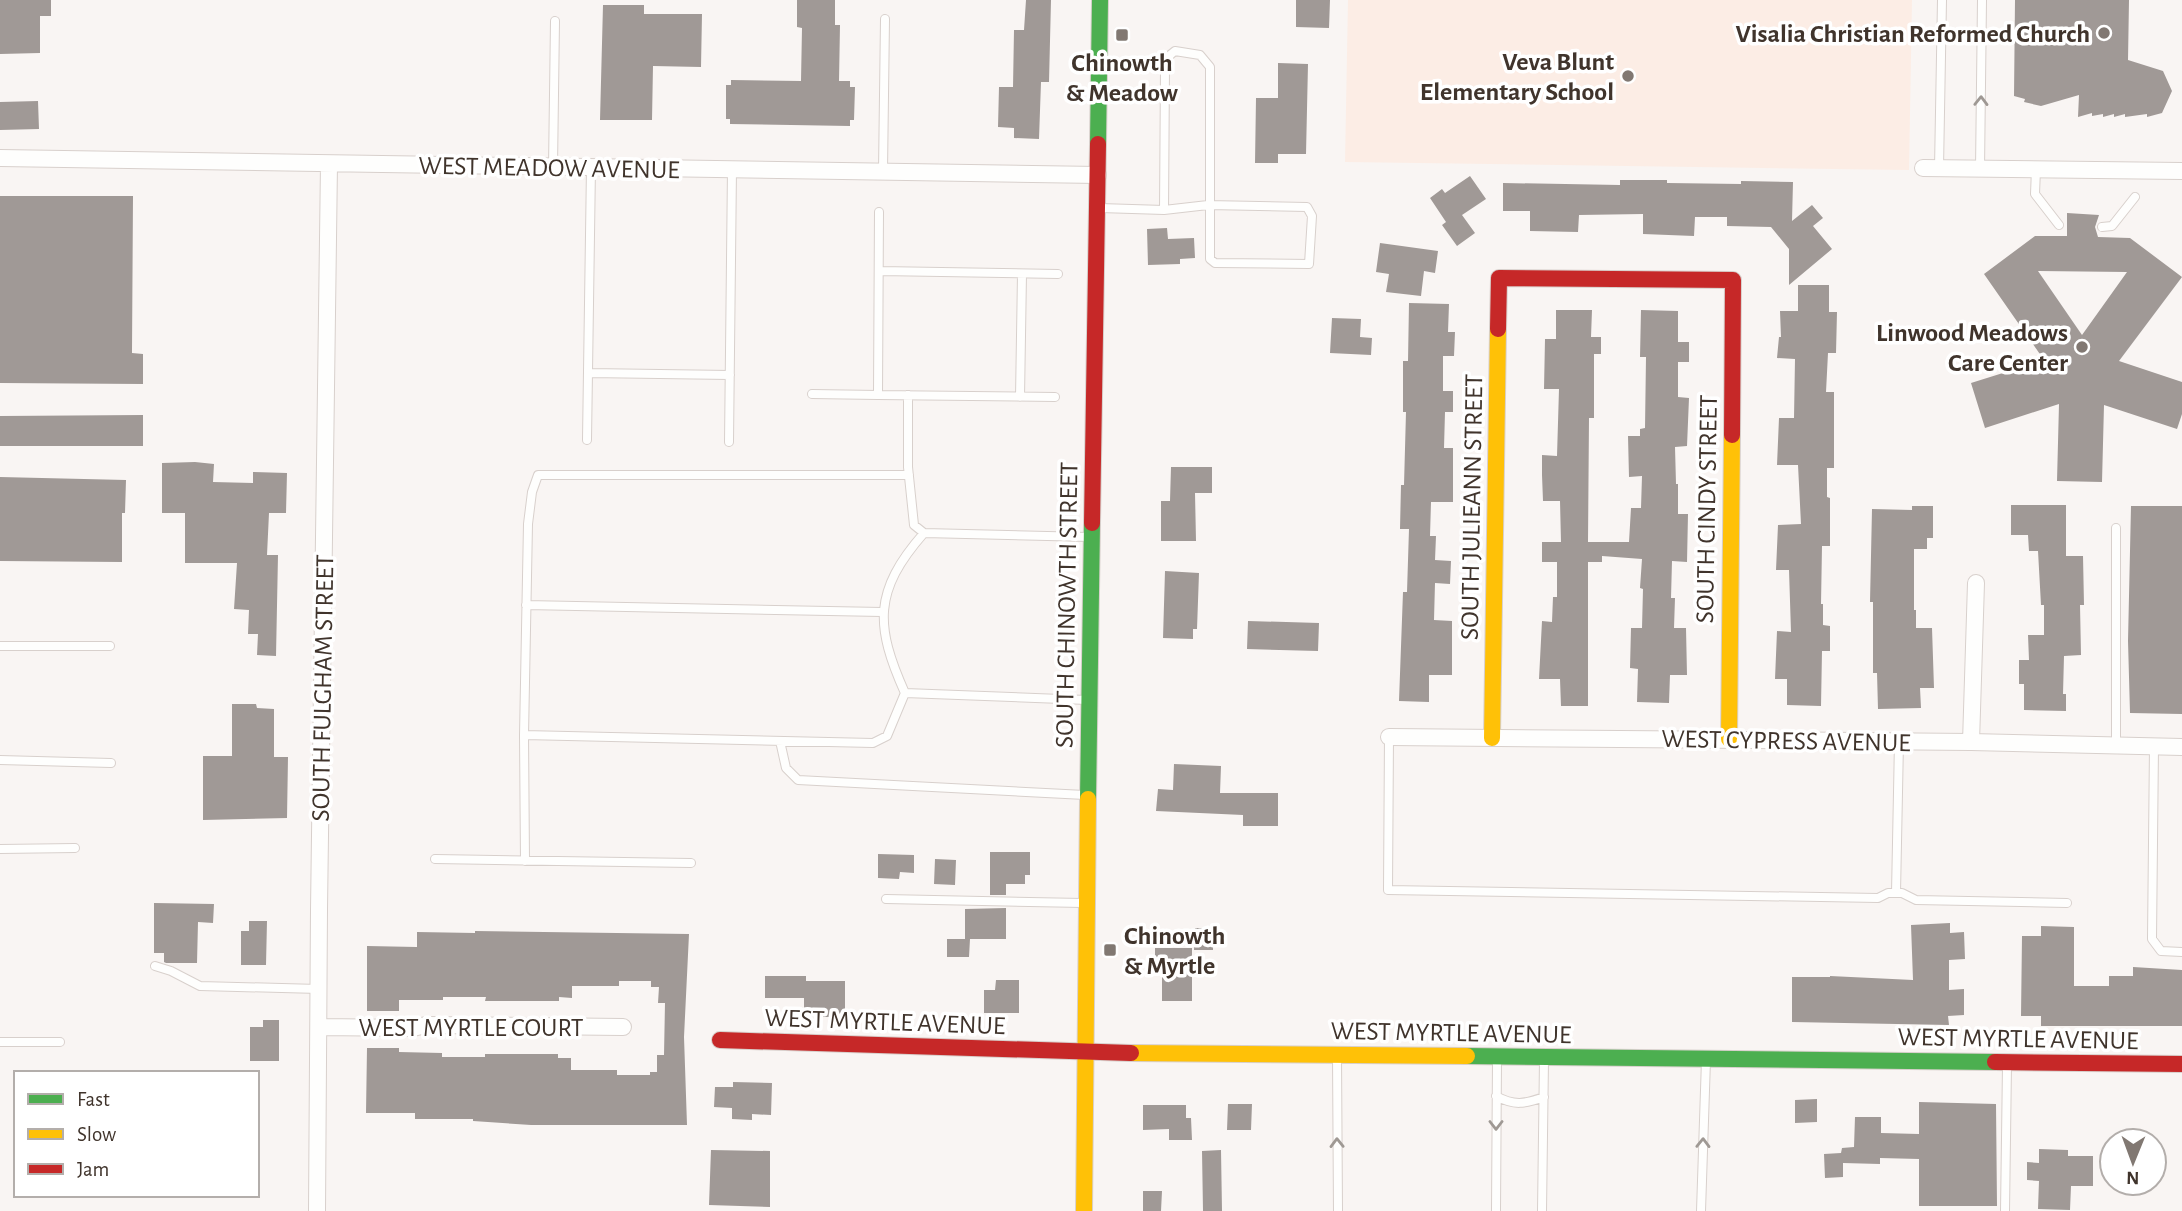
<svg xmlns="http://www.w3.org/2000/svg" width="2182" height="1211" font-family="'Alegreya Sans',sans-serif">
	<rect width="100%" height="100%" fill="#f9f5f3"/>
	<path fill="#fcede5" d="M1348,0h564l-3,170 -564,-8z"/>
	<path fill="#a09996" fill-rule="evenodd" d="M0,0h51v16h-11v37l-40,1z
		M797,0h38v25h5l-1,56h11v6h5l-1,33h-4v6l-120,-2v-5h-4v-34h5v-5l70,1 1,-53 -5,-1z
		M1026,0h25l-2,82h-8l-2,57 -25,-1v-10l-16,-1 1,-40h14l1,-57h10z
		M1296,0h34l-1,28 -33,-1z
		M2015,0h114l-1,60 35,11 9,20 -10,22 -15,4v-3l-22,3v-3l-11,3v-3l-11,3v-3l-11,2v-3l-14,4 1,-22 -38,11 -17,-4 1,-3 -11,-3z
		M603,5h41v9h58l-1,53 -48,-1 -1,54h-52z
		M1278,63l30,1 -2,90h-28v9h-23l1,-65h22z
		M38,101l1,28 -39,1v-28z
		M1470,176l16,23 -24,16 13,18 -18,13 -15,-21 4,-3 -16,-24 12,-9 3,4z
		M1620,180h47v3l74,1v-3l52,1 -1,39 20,-16 11,13 -10,8 19,23 -43,36v-36l-18,-22 -44,-1v-9h-32l-1,19 -51,-2v-20l-64,1 -1,17 -48,-1v-20h-27v-28l117,2z
		M0,196h133l-1,157 11,1v30l-143,-1z
		M2067,213l32,2 -4,12 3,10 32,1 52,39 -63,84 63,21v32l-5,15 -73,-24 -2,77 -45,-1 2,-77 -74,24 -14,-45 73,-23 -60,-86 51,-38h32zM2038,271l89,1 -45,63z
		M1167,228l1,11 26,-1 1,20 -15,1v5l-32,1 -1,-36z
		M1380,243l58,8 -3,22 -11,-2 -3,25 -35,-4 3,-18 -13,-2z
		M1798,285h31v27h8l-1,41h-8l-2,39h8v76h-7v29l3,1v48h-8l-1,58h2v21l7,1v25h-8l-1,55 -34,-1v-26h-12l2,-48 14,1 -2,-62h-13l2,-45 23,-1 -3,-59h-21l2,-47h15l1,-59 -18,-1 2,-21h2l-1,-26h18z
		M1409,303l40,1 -1,28h7l-1,24h-11v35h10v21h-8l-1,36h9v54h-22l-1,34h6l-1,24 16,1 -1,23 -15,-1 -1,37 18,1v54h-23v27l-30,-1 4,-109h4l2,-63h-9l1,-44h3l2,-73h-3v-51h5z
		M1556,310h36l-1,27h10v17h-7v64h-5l-1,124h41l2,-34h10l1,-32 -13,1 -1,-41h12v-7l5,-1 1,-71h-6l1,-47 37,1v31h11v20h-11v35l11,1 -2,48 -12,1 1,37h2v30h10l-1,48 -15,-1 -1,37h4l-1,30h12l1,47h-17l-1,28 -32,-1 1,-33 -8,-1 1,-40h11l1,-39 -3,-1 2,-29 -40,-3v6h-14v144h-27l-1,-27h-21l3,-58 10,1 1,-25h4v-35h-15v-20h19l-1,-41h-17l-1,-26v-20l15,1 2,-67h-15l1,-50h11z
		M1332,318l29,1 -1,18 12,1 -1,17 -41,-2z
		M143,415v31h-143v-30z
		M195,462l19,2 -1,18 40,1v-11l34,1 -1,40h-17l-2,42h11l-2,101 -19,-1 1,-21h-10l1,-24 -15,-1 3,-46h-52v-50h-23v-50z
		M1171,467h41v26h-17l1,48h-35v-40h9z
		M0,477l126,3 -1,33h-3v49l-122,-1z
		M2011,505h55v51h17l1,49h-4l1,50 -17,1 -1,38h3v17l-42,-1v-26h-5v-24h10l-1,-25h16v-30h-3l-3,-54h-9l-1,-16h-17z
		M1912,506h21v32h-6v11h-13v61h2v18h16l2,60h-14l1,20 -43,1 -1,-36h-4v-71h-3l2,-93 40,1z
		M2131,506h51v208l-52,-1 -2,-72z
		M1165,571l34,2 -2,56h-4v10l-30,-1z
		M1248,621l71,2 -1,28 -71,-2z
		M232,704h24l1,4 17,1v48h14l-1,61 -84,2v-64h29z
		M1174,764l47,2 -1,27h58v33h-35v-11l-87,-4 2,-22 15,1z
		M990,852h40v23h-5v9h-19v11h-16z
		M878,854l36,1v18l-14,-1 -1,7 -21,-1z
		M935,859l21,1 -1,25 -21,-1z
		M154,903l60,1 -1,19 -15,-1 -1,41h-31l-2,-1v-9h-10z
		M1006,908v31h-36l-1,18h-22v-18h18v-30z
		M249,921h18l-1,44h-25v-34h8z
		M1950,923v10l14,-1 1,27 -16,1v30l15,-1v26l-16,1 1,9 -157,-3v-45h38v-1l83,4 -2,-55z
		M2041,926l33,1v59h35v-10h24v-9l49,3v56h-141v-10h-20l1,-80h19z
		M1195,928h18v22h-19z
		M475,931l214,3 -5,103 3,88h-156l-58,-4v-2h-58v-6h-49l1,-65h32v4l43,1v4h43v-3h73v4h13v12h46v5h33v-3h7v-17h7l1,-52h-7l1,-16h-8v-6h-32v5h-47v12l-13,-1v4h-74l1,-4h-43v3h-44v11h-32v-65l50,1v-15l58,1z
		M1155,948h37v53h-30v-26l-7,-1z
		M765,976h41v5h39v36h-27v-6h-14v-13h-39z
		M996,980h23v33h-35v-23h11z
		M263,1020h16v41h-29v-34h13z
		M733,1082l39,1 -1,32 -19,-1v6l-20,-1v-11l-18,-1 1,-20h18z
		M1817,1099v23l-22,1v-23z
		M1919,1102l77,2 1,102h-78v-47l-39,-1v6l-37,-1v14l-18,1 -1,-24 17,-1 1,-5 12,-1 1,-30h26v16l38,1z
		M1228,1104h24l-1,26h-24z
		M1143,1105h43v13h5l1,22h-23v-11l-26,1z
		M2039,1149l29,1v6h25v30h-22l-1,24 -32,-1 1,-28 -12,-1v-18l12,1z
		M711,1150l59,1v56l-61,-2z
		M1221,1150l1,61h-19l-1,-60z
		M1143,1191h19l-1,20h-18z"/>
	<g fill="none" stroke-linecap="round" stroke-linejoin="round">
		<defs>
			<path id="lane" d="M553,167l2,-146
				M1939,168l3,-168
				M1980,169l2,-169
				M2036,169l-1,25 24,31
				M883,171l2,-152
				M1100,208l64,2 44,-5 99,2 5,9 -3,48 -94,-1 -5,-4v-192l-10,-12 -25,-4 -5,4 -5,13 -1,142
				M879,212l-1,183 177,2
				M2102,227l10,-1 23,-29
				M880,271l178,3
				M589,373l141,2
				M812,394l66,1
				M908,395v72l6,58 10,8 165,4
				M1020,397l2,-123
				M587,440l4,-273
				M729,442l3,-273
				M2116,528v217
				M924,533c-51,58 -49,93 -19,160l182,7
				M526,605l356,7
				M0,646h110
				M524,735l349,8 14,-7 18,-43
				M1389,737l-1,153 490,8 10,-5h8l3,-151
				M780,741l6,27 12,12 287,15
				M2154,746l-2,193 9,12 21,1
				M0,760l111,3
				M0,849l75,-1
				M435,859l256,4
				M525,861l-1,-126 4,-211 4,-32 6,-17h371
				M1896,893h6l14,7 151,3
				M886,899l197,4
				M155,966l16,5 29,15 119,3
				M0,1042h60
				M1337,1056l1,155
				M1496,1096c18,10 29,8 48,1
				M1496,1211l1,-151
				M1542,1211l2,-151
				M1701,1211l5,-151
				M2005,1211l2,-146"/>
			<path id="street" d="M0,158l1098,17
				M1923,168l259,3
				M1389,737l582,5 211,5
				M1971,742l5,-159
				M319,1027l94,1 13,-3 197,2
				M317,1211l2,-301 10,-746"/>
			<path id="fast" d="M1098,144l2,-144
				M1088,799l4,-276
				M1467,1056l528,6"/>
			<path id="slow" d="M1492,738l6,-409
				M1729,739l3,-304
				M1131,1053l336,3
				M1084,1211l4,-412"/>
			<path id="jam" d="M1498,329l1,-51 234,2 -1,155
				M1092,523l6,-379
				M720,1040l411,13
				M1995,1062l187,2"/>
		</defs>
		<use href="#lane" stroke="#d8d0cc" stroke-width="10"/>
		<use href="#street" stroke="#d8d0cc" stroke-width="18"/>
		<use href="#fast" stroke="#d8d0cc" stroke-width="18"/>
		<use href="#slow" stroke="#d8d0cc" stroke-width="18"/>
		<use href="#jam" stroke="#d8d0cc" stroke-width="18"/>
		<use href="#lane" stroke="#fefefd" stroke-width="8"/>
		<use href="#street" stroke="#fefefd" stroke-width="16"/>
		<use href="#fast" stroke="#4caf50" stroke-width="16"/>
		<use href="#slow" stroke="#ffc107" stroke-width="16"/>
		<use href="#jam" stroke="#c62828" stroke-width="16"/>
	</g>
	<defs><path id="oneway-chevron" d="M-2-3.5L2.5 0L-2 3.5" fill="none" stroke-width="1.6" stroke-linecap="round" stroke-linejoin="round" transform="scale(1.75)"/></defs>
	<g stroke="#9f9994">
		<use href="#oneway-chevron" transform="translate(1981 101) rotate(-89)"/>
		<use href="#oneway-chevron" transform="translate(1496 1125) rotate(90)"/>
		<use href="#oneway-chevron" transform="translate(1337 1143) rotate(-91)"/>
		<use href="#oneway-chevron" transform="translate(1703 1143) rotate(-89)"/>
	</g>
	<g fill="#817872" stroke="#fff" stroke-width="2.5">
		<circle cx="2104" cy="33" r="7"/>
		<rect x="1115" y="28" width="14" height="14" rx="3.5"/>
		<circle cx="1628" cy="76" r="7"/>
		<circle cx="2082" cy="347" r="7"/>
		<rect x="1103" y="943" width="14" height="14" rx="3.5"/>
	</g>
	<g text-anchor="middle" stroke-width="7" stroke-linejoin="round" paint-order="stroke">
		<g font-size="26" font-weight="bold" fill="#40342c" stroke="#fff" text-anchor="end">
			<text x="2090" y="42">Visalia Christian Reformed Church</text>
			<text x="1614" y="70">Veva Blunt<tspan x="1614" dy="30">Elementary School</tspan></text>
			<text x="1122" y="71" text-anchor="middle">Chinowth<tspan x="1122" dy="30">&amp; Meadow</tspan></text>
			<text x="2068" y="341">Linwood Meadows<tspan x="2068" dy="30">Care Center</tspan></text>
			<text x="1124" y="944" text-anchor="start">Chinowth<tspan x="1124" dy="30">&amp; Myrtle</tspan></text>
		</g>
		<g font-size="26" fill="#40342c" stroke="#fff">
			<text transform="translate(549 167) rotate(1)" y="9">WEST MEADOW AVENUE</text>
			<text transform="translate(1471 507) rotate(-89)" y="9">SOUTH JULIEANN STREET</text>
			<text transform="translate(1706 509) rotate(-89)" y="9">SOUTH CINDY STREET</text>
			<text transform="translate(1066 605) rotate(-89)" y="9">SOUTH CHINOWTH STREET</text>
			<text transform="translate(322 688) rotate(-89)" y="9">SOUTH FULGHAM STREET</text>
			<text transform="translate(1786 740) rotate(1)" y="9">WEST CYPRESS AVENUE</text>
			<text transform="translate(885 1021) rotate(2)" y="9">WEST MYRTLE AVENUE</text>
			<text x="471" y="1036">WEST MYRTLE COURT</text>
			<text transform="translate(1451 1032) rotate(1)" y="9">WEST MYRTLE AVENUE</text>
			<text transform="translate(2018 1038) rotate(1)" y="9">WEST MYRTLE AVENUE</text>
		</g>
	</g>
	<rect x="14" y="1071" width="245" height="126" fill="#ffffff" stroke="#b3aeab" stroke-width="2"/>
	<rect x="28" y="1094" width="35" height="10" fill="#4caf50" stroke="#b3aeab" stroke-width="2"/>
	<text x="77" y="1106" font-size="21" fill="#40342c">Fast</text>
	<rect x="28" y="1129" width="35" height="10" fill="#ffc107" stroke="#b3aeab" stroke-width="2"/>
	<text x="77" y="1141" font-size="21" fill="#40342c">Slow</text>
	<rect x="28" y="1164" width="35" height="10" fill="#c62828" stroke="#b3aeab" stroke-width="2"/>
	<text x="77" y="1176" font-size="21" fill="#40342c">Jam</text>
	<g transform="translate(2133 1162) rotate(181)"><circle r="33" fill="#ffffff" stroke="#b3aeab" stroke-width="2"/>
	<path d="M0-5L12 26L0 18L-12 26Z" fill="#817872"/>
	<text y="-10" font-size="19" font-weight="bold" text-anchor="middle" fill="#40342c">N</text>
	</g>
</svg>
